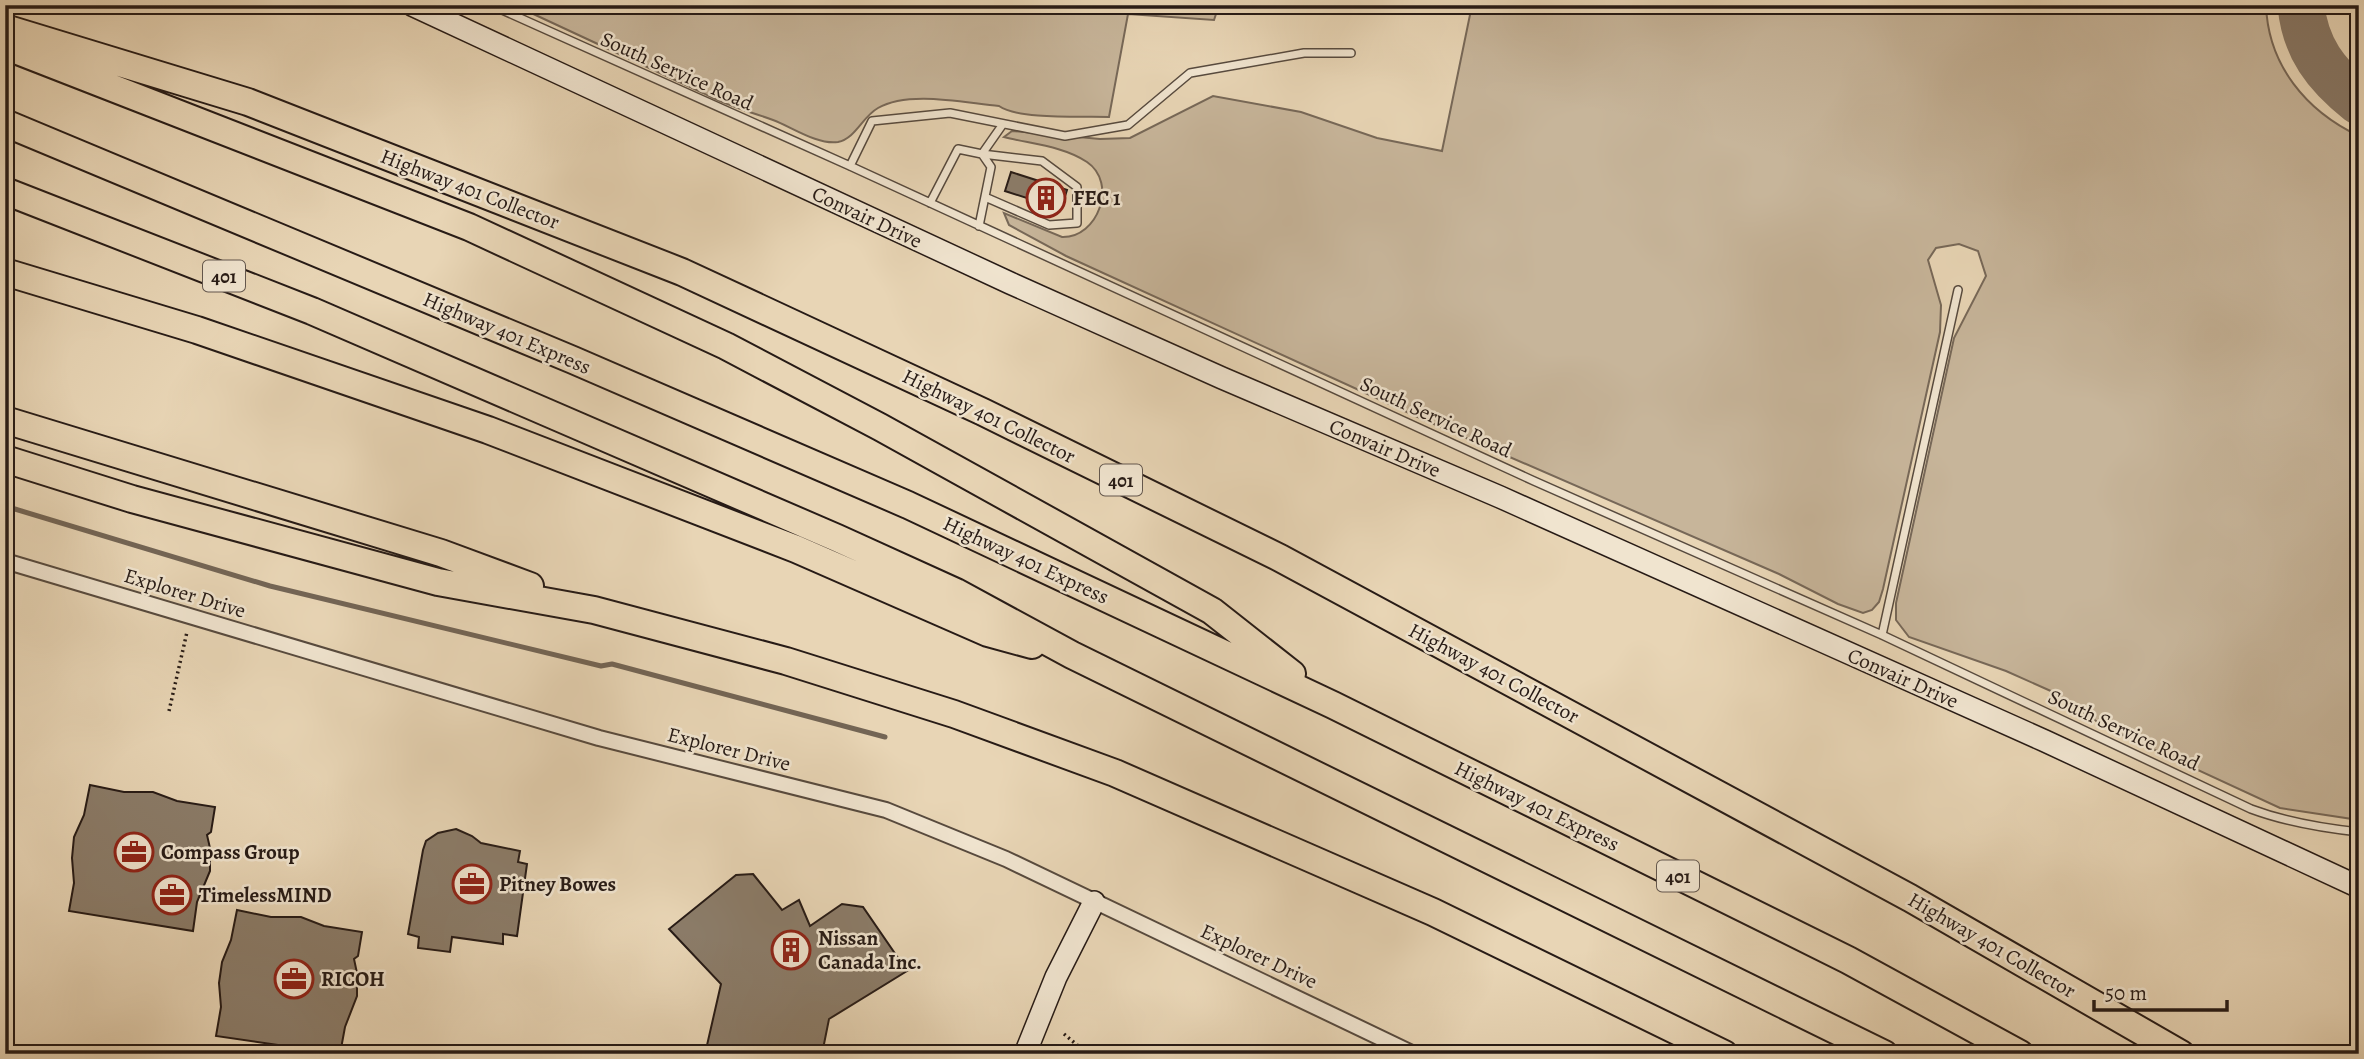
<svg xmlns="http://www.w3.org/2000/svg" width="2364" height="1059" font-family="Alegreya,serif">
	<rect width="100%" height="100%" fill="#e8d5b5"/>
	<filter id="stains"><feTurbulence type="fractalNoise" baseFrequency=".00286" numOctaves="4"/><feColorMatrix values="0 0 0 0 .2 0 0 0 0 .09 0 0 0 0 .02 0 0 0 .5 -.17"/></filter>
	<radialGradient id="worn" r=".72"><stop offset=".6" stop-color="#630" stop-opacity="0"/><stop offset="1" stop-color="#630" stop-opacity=".3"/></radialGradient>
	<path fill="#c7b59a" stroke="#776858" stroke-width="2" d="M514,5h705l-5,15 -86,-6 -19,103c-26,-1 -90,3 -110,-11 -34,-3 -90,-16 -121,2 -16,9 -22,30 -40,34 -21,3 -46,-15 -65,-22 -27,-10 -45,-13 -70,-27z
		M1472,5h794c2,60 40,106 93,131v684l-79,-12 -175,-81 -52,-35 -47,-21 -97,-34 -13,-17v-17l58,-265 32,-62 -8,-25 -19,-7 -23,4 -8,12 13,45 -1,27 -57,257 -4,13 -7,8 -9,3 -25,-9 -59,-30 -359,-156 -354,-162 -57,-31 -5,-12 58,24c36,1 56,-54 25,-75 -24,-16 -56,-18 -83,-25l8,-6 88,8 30,-1 83,-42 88,16 76,26 65,13z"/>
	<g fill="none" stroke-linecap="round" stroke-linejoin="round">
		<path stroke="#736555" stroke-width="5" d="M5,506l265,80 331,80 11,-2 273,73"/>
		<path stroke="#887866" stroke-width="47" d="M2301,5c4,43 25,70 58,96"/>
	</g>
	<path fill="#8b7c69" stroke="#271b16" stroke-width="2" d="M1011,172l56,18 -6,19 -56,-18z
		M90,785l34,7h29l24,9 38,6 -4,25 -4,3 3,13v23l-13,31 -4,29 -124,-20 5,-28 -2,-25 2,-21 10,-22z
		M456,829l16,7 9,7 39,8 -2,11 9,2 -10,72 -14,-2v10l-51,-7 -2,15 -32,-4 1,-11 -11,-3 15,-84 3,-9 12,-8z
		M753,874l29,36 17,-10 11,26 32,-22 21,3 44,64 -78,48 -7,35h-117l16,-70 -52,-55 67,-54z
		M237,910l34,7h30l23,9 38,6 -4,24 -4,3 3,14v23l-12,31 -5,27 -124,-18 5,-29 -2,-24 3,-21 9,-22z"/>
	<g fill="none" stroke-linecap="round" stroke-linejoin="round">
		<defs>
			<path id="lane" d="M491,5l359,161 684,315 348,154 369,174c35,13 70,19 108,23
				M850,166l22,-45 78,-8 115,23 63,-11 62,-52 114,-20h47
				M930,203l28,-54 24,5 21,-30
				M979,226l12,-59 -9,-13 60,7 35,26v36l-28,2 -64,-28
				M1882,635l76,-345"/>
			<path id="street" d="M5,561l594,177 287,72 120,49 408,195"/>
			<path id="secondary" d="M412,5l598,278 212,95 278,119 545,244 314,146
				M1025,1054l31,-77 38,-75"/>
			<path id="highway" d="M5,28l243,74 434,170 301,140 297,146 630,340 271,156
				M5,46l464,181 257,119 154,81 332,184 80,63
				M5,123l568,237 335,145 425,200 515,255 172,94
				M5,191l307,120 525,227 119,54 116,63 812,399
				M5,272l192,58 291,100 308,119 192,84 44,12
				M5,420l436,133 89,33
				M5,459l127,40 306,83 156,28 192,51 168,53 161,59 318,139 291,142"/>
		</defs>
		<use href="#lane" stroke="#574a3e" stroke-width="10"/>
		<use href="#street" stroke="#574a3e" stroke-width="18"/>
		<use href="#secondary" stroke="#271b16" stroke-width="24"/>
		<use href="#highway" stroke="#271b16" stroke-width="30"/>
		<path stroke="#271b16" stroke-width="3.5" stroke-dasharray="2 3.5" stroke-linecap="butt" d="M169,711l18,-79
			M1064,1034l24,20"/>
		<use href="#lane" stroke="#f0e4cf" stroke-width="7"/>
		<use href="#street" stroke="#f0e4cf" stroke-width="14"/>
		<use href="#secondary" stroke="#f0e4cf" stroke-width="21"/>
		<use href="#highway" stroke="#e8d5b5" stroke-width="26"/>
	</g>
	<defs>
		<symbol id="building-ring" viewBox="-11 -11 22 22"><circle r="9.5" fill="#f0e4cf" stroke="#8f2418" stroke-width="1.5"/><path d="M-4-6H4V6H1V3H-1V6H-4ZM-2.5-4.3h1.7v1.8h-1.7ZM.8-4.3h1.7v1.8H.8ZM-2.5-1h1.7V.8h-1.7ZM.8-1h1.7V.8H.8Z" fill="#8f2418"/></symbol>
		<symbol id="office-ring" viewBox="-11 -11 22 22"><circle r="9.5" fill="#f0e4cf" stroke="#8f2418" stroke-width="1.5"/><path d="M-6-3h4V-5.5h4V-3h4V5H-6ZM-1-4.5V-3h2v-1.5ZM-6 0V1H6V0Z" fill="#8f2418"/></symbol>
	</defs>
	<g fill-rule="evenodd">
		<use href="#building-ring" x="1024" y="176" width="44" height="44"/>
		<use href="#office-ring" x="112" y="830" width="44" height="44"/>
		<use href="#office-ring" x="450" y="862" width="44" height="44"/>
		<use href="#office-ring" x="150" y="873" width="44" height="44"/>
		<use href="#building-ring" x="769" y="928" width="44" height="44"/>
		<use href="#office-ring" x="272" y="957" width="44" height="44"/>
	</g>
	<g text-anchor="middle" stroke-width="5" stroke-linejoin="round" paint-order="stroke">
		<g fill="#f0e4cf" stroke="#63574e" stroke-width="2">
			<rect x="203" y="260.5" width="42" height="31" rx="5"/>
			<rect x="1100" y="464.5" width="42" height="31" rx="5"/>
			<rect x="1657" y="860.5" width="42" height="31" rx="5"/>
		</g>
		<g font-size="19" font-weight="bold" fill="#271b16">
			<text x="224" y="283">401</text>
			<text x="1121" y="487">401</text>
			<text x="1678" y="883">401</text>
		</g>
		<g font-size="21" fill="#271b16" stroke="#f0e4cf">
			<text transform="translate(677 71) rotate(24)" y="7">South Service Road</text>
			<text transform="translate(470 189) rotate(21)" y="7">Highway 401 Collector</text>
			<text transform="translate(867 217) rotate(25)" y="7">Convair Drive</text>
			<text transform="translate(507 333) rotate(23)" y="7">Highway 401 Express</text>
			<text transform="translate(989 416) rotate(26)" y="7">Highway 401 Collector</text>
			<text transform="translate(1436 417) rotate(25)" y="7">South Service Road</text>
			<text transform="translate(1385 448) rotate(23)" y="7">Convair Drive</text>
			<text transform="translate(1026 560) rotate(25)" y="7">Highway 401 Express</text>
			<text transform="translate(185 593) rotate(17)" y="7">Explorer Drive</text>
			<text transform="translate(1494 673) rotate(28)" y="7">Highway 401 Collector</text>
			<text transform="translate(1903 678) rotate(24)" y="7">Convair Drive</text>
			<text transform="translate(2124 730) rotate(25)" y="7">South Service Road</text>
			<text transform="translate(729 749) rotate(14)" y="7">Explorer Drive</text>
			<text transform="translate(1537 806) rotate(26)" y="7">Highway 401 Express</text>
			<text transform="translate(1992 945) rotate(30)" y="7">Highway 401 Collector</text>
			<text transform="translate(1259 956) rotate(25)" y="7">Explorer Drive</text>
		</g>
		<g font-size="21" font-weight="bold" fill="#271b16" stroke="#f0e4cf" text-anchor="start">
			<text x="1073" y="205">FEC 1</text>
			<text x="161" y="859">Compass Group</text>
			<text x="499" y="891">Pitney Bowes</text>
			<text x="199" y="902">TimelessMIND</text>
			<text x="818" y="945">Nissan<tspan x="818" dy="24">Canada Inc.</tspan></text>
			<text x="321" y="986">RICOH</text>
		</g>
	</g>
	<rect width="2364" height="1059" fill="none" stroke="#e8d5b5" stroke-width="28"/>
	<rect x="7" y="7" width="2350" height="1045" fill="none" stroke="#271b16" stroke-width="3.5"/>
	<rect x="14" y="14" width="2336" height="1031" fill="none" stroke="#271b16" stroke-width="2"/>
	<path d="M2094 1000v10h133v-10" fill="none" stroke="#271b16" stroke-width="3.5"/>
	<text x="2105" y="1000" font-size="21" fill="#271b16" stroke="#f0e4cf" stroke-width="5" paint-order="stroke">50 m</text>
	<rect width="100%" height="100%" filter="url(#stains)"/>
	<rect width="100%" height="100%" fill="url(#worn)"/>
</svg>
